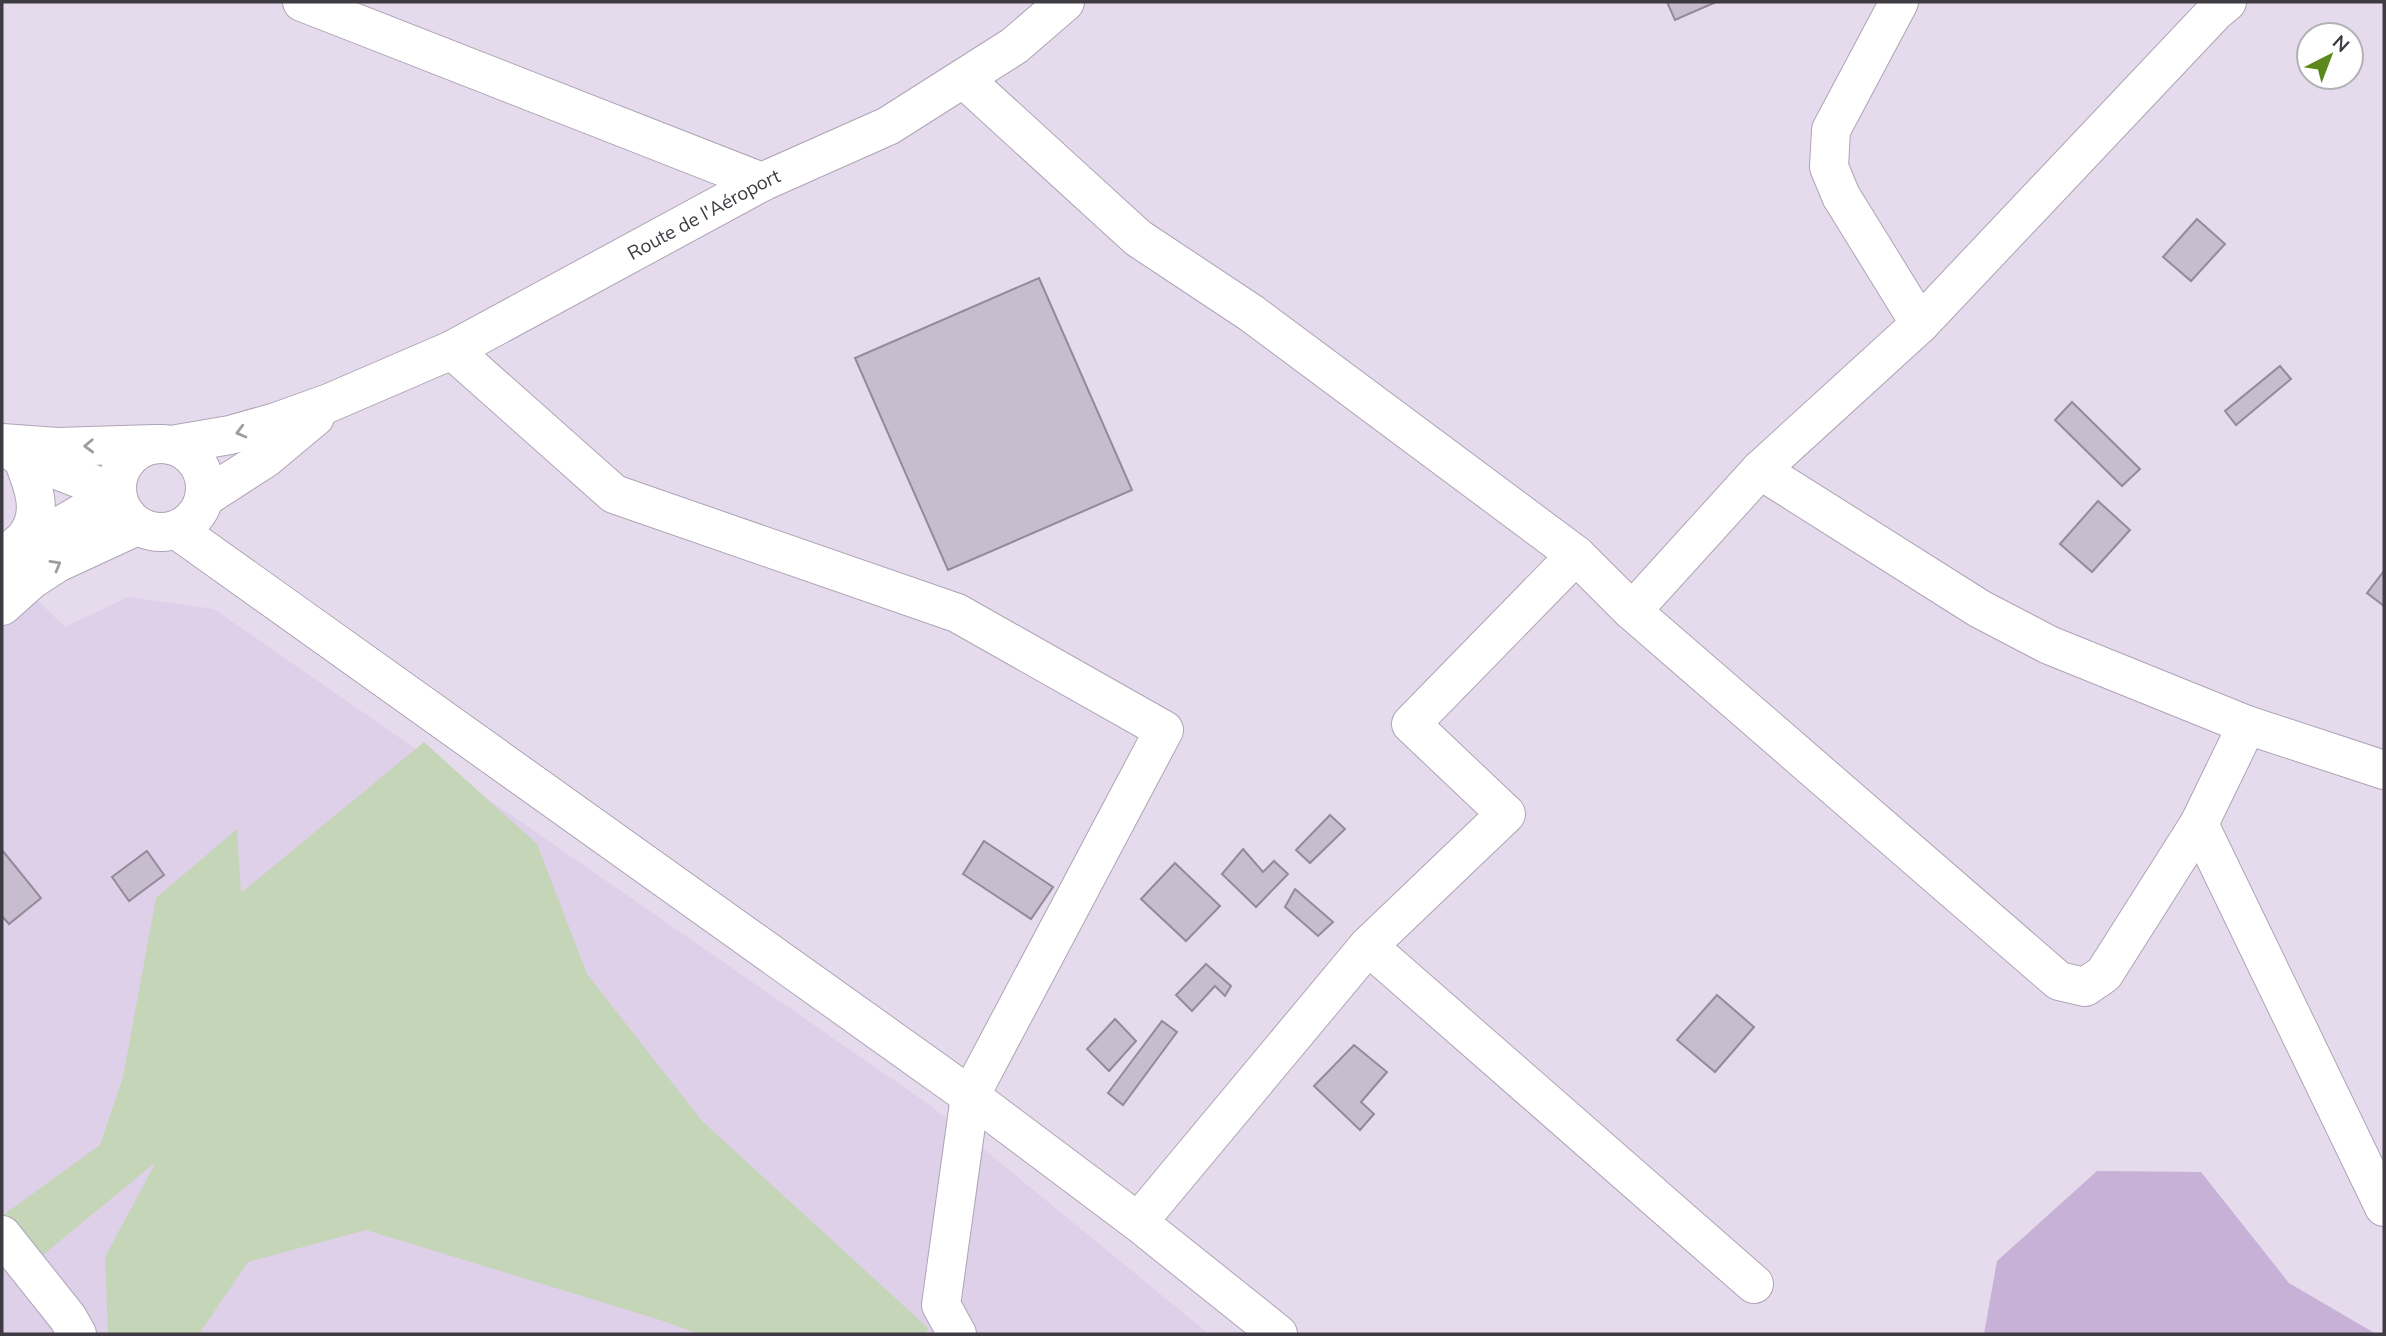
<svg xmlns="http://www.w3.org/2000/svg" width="2386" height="1336" font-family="Mulish,sans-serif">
	<rect width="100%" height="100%" fill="#e5dbec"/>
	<path fill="#ded0e8" d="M2,566l63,61 63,-30 86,12 717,497 278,228h-1207z"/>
	<path fill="#c5d5b8" d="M424,742l113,102 50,130 115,147 226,207 -3,6h-225l-46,-16 -288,-88 -118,32 -49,72h-91l-3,-77 51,-95 -123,101 -30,-48 97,-70 23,-68 33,-179 81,-69 4,64z"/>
	<path fill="#c7b1d6" d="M2097,1171l104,1 88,111 87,51h-392l13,-73z"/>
	<path fill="#c7bdce" stroke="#938a9a" stroke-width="2" d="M1667,2h49l-41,18z
		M2197,219l28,25 -34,37 -28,-24z
		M1039,278l93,212 -184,80 -93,-212z
		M2280,366l11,13 -55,46 -11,-14z
		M2072,402l68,67 -18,17 -67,-66z
		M2098,501l32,29 -38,42 -32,-28z
		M2384,571v35l-17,-13z
		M1330,815l15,14 -35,34 -14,-13z
		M984,841l69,46 -22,32 -68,-45z
		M1243,849l20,23 11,-11 14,13 -32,33 -34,-33z
		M2,850l39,48 -32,26 -7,-8z
		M147,851l17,24 -35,26 -17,-24z
		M1175,863l45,43 -34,35 -45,-42z
		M1295,889l38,33 -15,14 -33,-29z
		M1206,964l25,22 -6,10 -10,-10 -23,25 -16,-16z
		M1717,995l37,32 -39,45 -38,-32z
		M1115,1019l21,22 -27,30 -22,-22z
		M1162,1021l15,11 -54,73 -15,-12z
		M1354,1045l33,27 -26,30 13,12 -14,16 -46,-44z"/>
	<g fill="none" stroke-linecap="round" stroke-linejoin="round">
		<defs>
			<g id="minor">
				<path d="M302,2l460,180"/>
				<path d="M1899,2l-68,128 -2,37 12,29 79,128"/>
				<path d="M965,80l173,158 113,75 325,242 56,56 427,370 26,6 19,-13 95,-150 48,-99"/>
				<path d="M452,350l162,144 343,119 207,117 -194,366 -29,209 16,29"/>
				<path d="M2,443l55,4 98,-3"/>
				<circle cx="161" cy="488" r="44"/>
				<path id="s1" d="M171,445l59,-10 46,-13 53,-19 123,-53 310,-168 126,-56 126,-80 51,-44"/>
				<path d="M16,454l100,39"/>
				<path d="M1760,470l220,139 69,36 198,80 137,45"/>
				<path d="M204,498l62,-40 49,-41"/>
				<path d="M177,530l793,566 168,126 140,112"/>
				<path d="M9,552c7,-6 16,-12 20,-20 15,-24 2,-51 -7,-75"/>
				<path d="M2,564l53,-35 61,-36"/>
				<path d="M2,606l29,-26 26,-17 80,-37"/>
				<path d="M1632,611l128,-141 160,-146 295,-312 12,-10"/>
				<path d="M2199,824l185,383"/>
				<path d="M1368,946l386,338"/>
				<path d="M1138,1222l230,-276 138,-132 -95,-90 165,-169"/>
				<path d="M2,1235l66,83 9,16"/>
			</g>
		</defs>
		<use href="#minor" stroke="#aea4b5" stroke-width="40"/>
		<use href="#minor" stroke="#fff" stroke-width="38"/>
	</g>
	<defs><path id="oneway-chevron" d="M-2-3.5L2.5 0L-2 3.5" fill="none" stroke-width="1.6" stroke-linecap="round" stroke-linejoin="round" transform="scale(1.75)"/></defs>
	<g stroke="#9f9da0">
		<use href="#oneway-chevron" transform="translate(241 432) rotate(165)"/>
		<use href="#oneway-chevron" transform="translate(89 446) rotate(178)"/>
		<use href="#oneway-chevron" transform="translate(56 565) rotate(-30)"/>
	</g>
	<g text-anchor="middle" stroke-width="5" stroke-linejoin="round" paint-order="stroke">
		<g font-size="19" fill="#3f3b42" stroke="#fff">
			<text dy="7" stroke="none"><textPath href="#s1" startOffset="584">Route de l'Aéroport</textPath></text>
		</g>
	</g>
	<rect width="2386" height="1336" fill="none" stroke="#3f3b42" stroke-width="7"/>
	<g transform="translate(2330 56) rotate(42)"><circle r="33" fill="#ffffff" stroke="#b2b1b3" stroke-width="2"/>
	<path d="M0-5L12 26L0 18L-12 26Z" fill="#5b891b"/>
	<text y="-10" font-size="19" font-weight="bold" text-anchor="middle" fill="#3f3b42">N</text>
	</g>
</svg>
